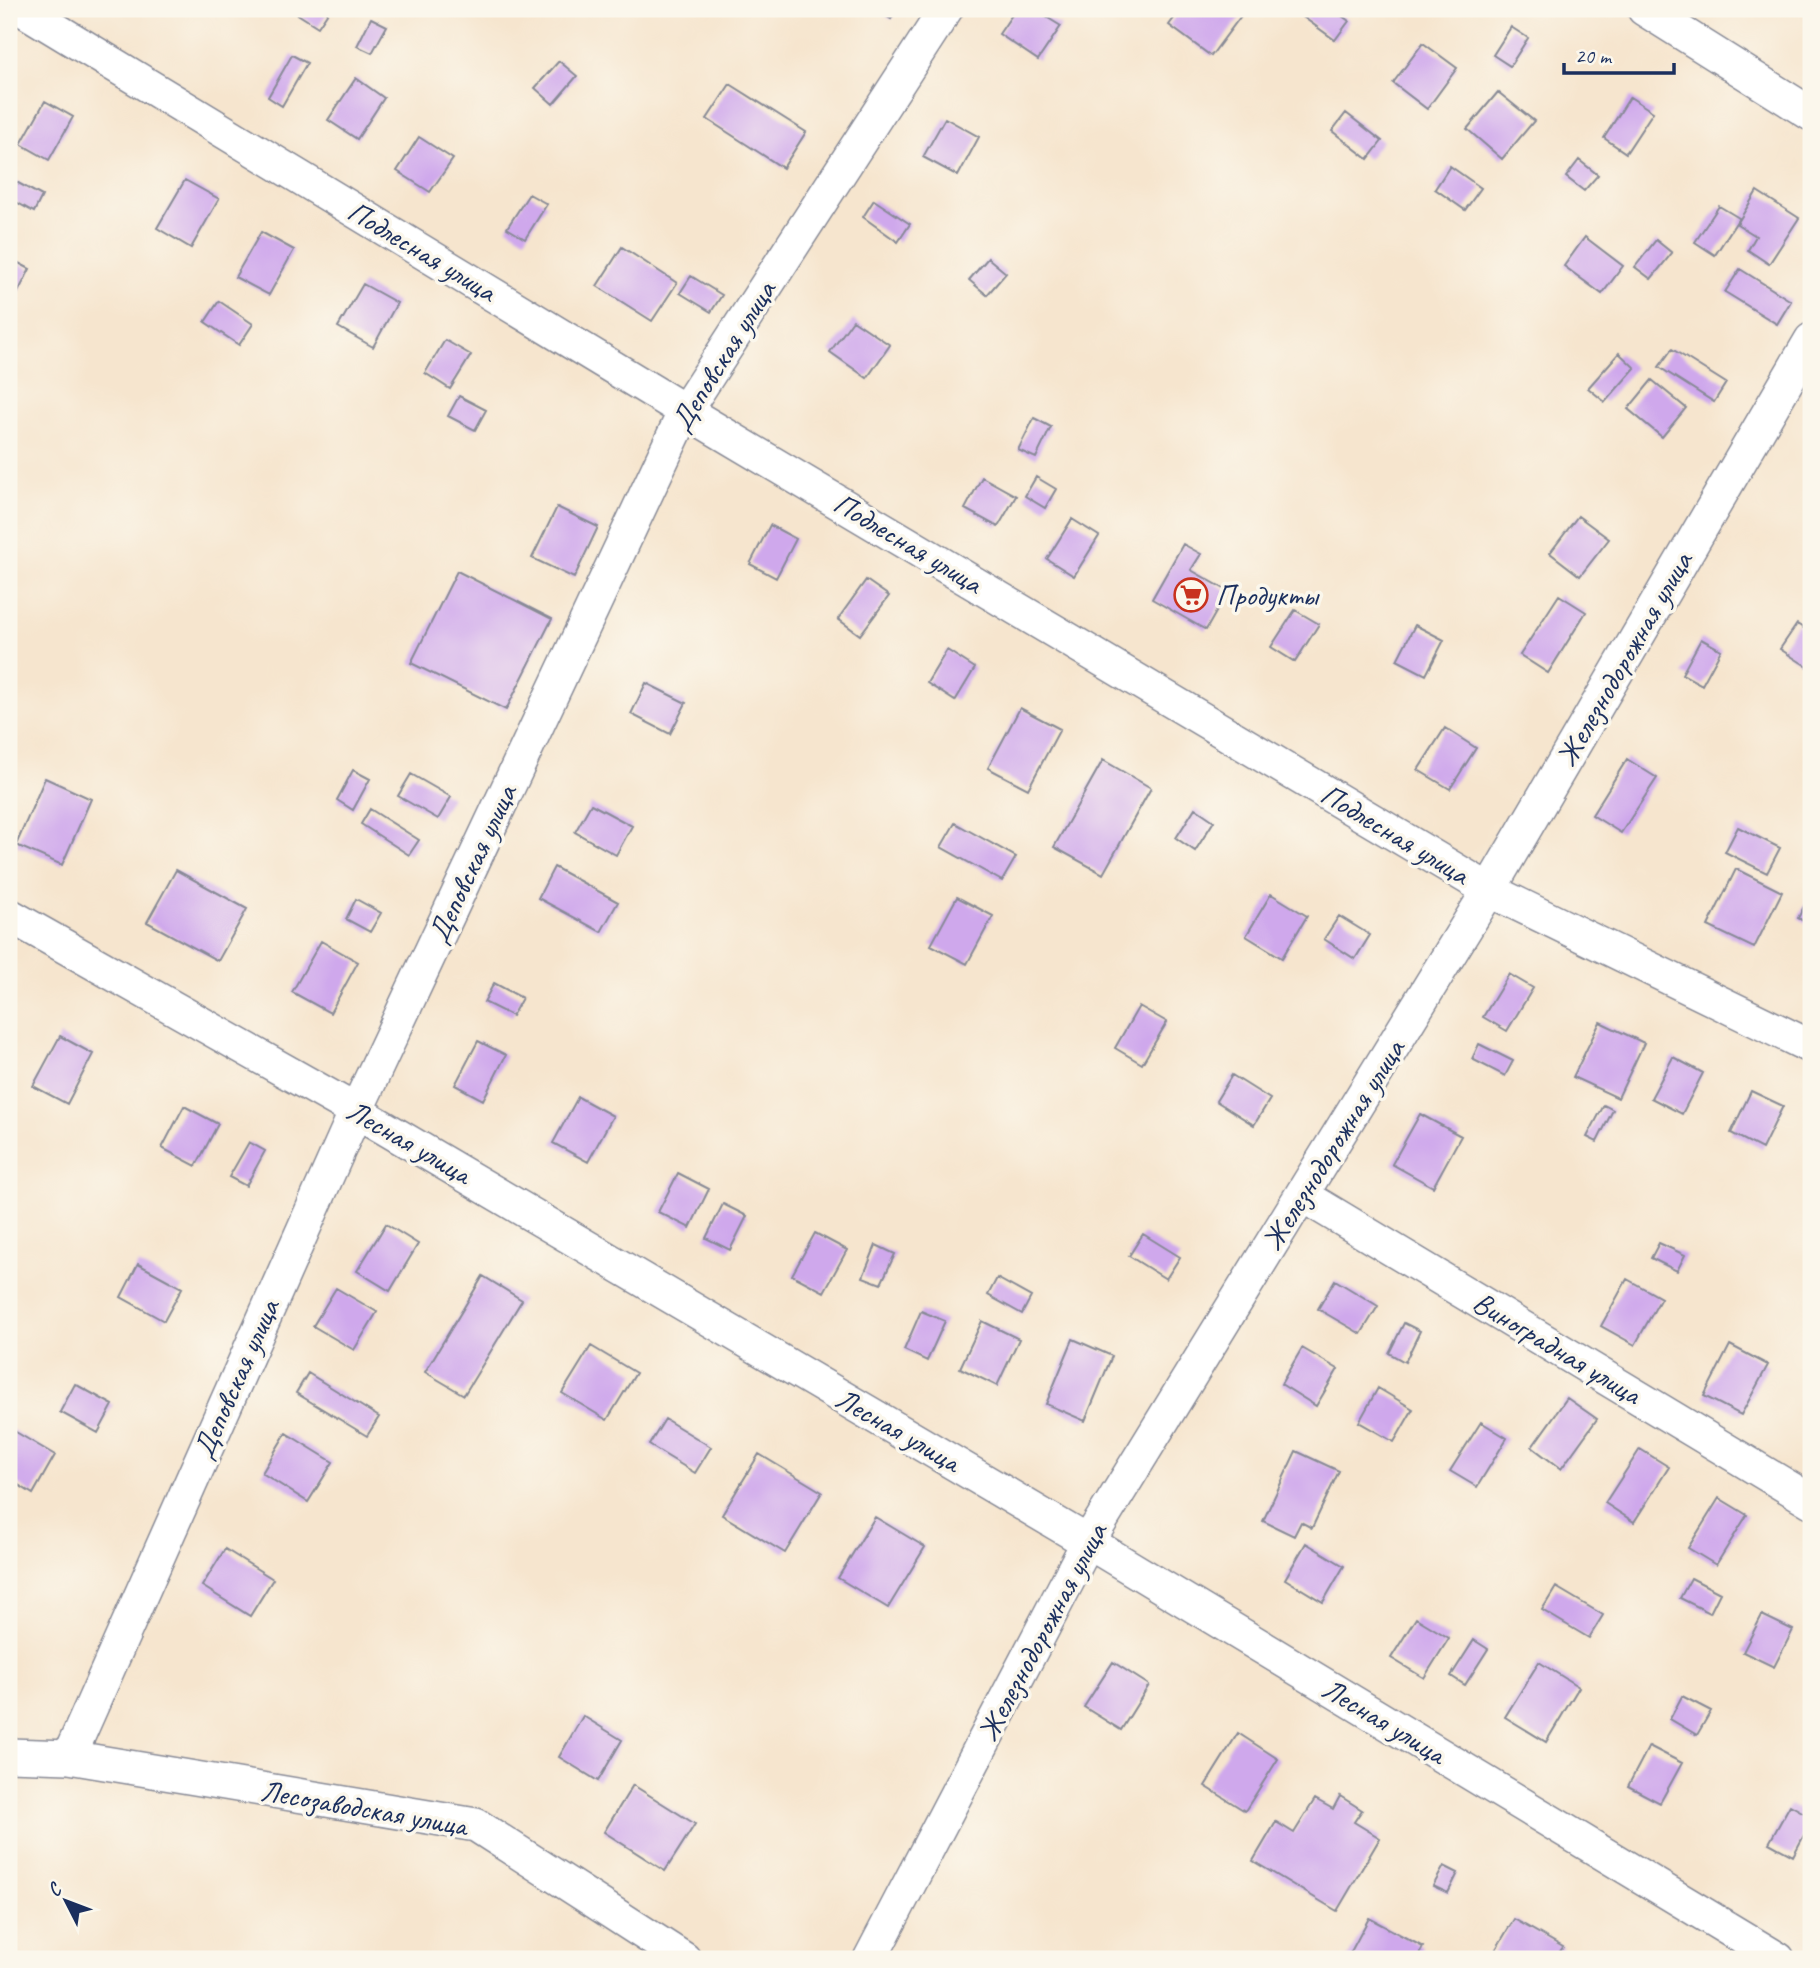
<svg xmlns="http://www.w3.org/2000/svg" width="1820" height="1968" font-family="Caveat,sans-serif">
	<rect width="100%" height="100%" fill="#fbf7ec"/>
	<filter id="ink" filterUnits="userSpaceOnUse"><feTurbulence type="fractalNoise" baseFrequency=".0143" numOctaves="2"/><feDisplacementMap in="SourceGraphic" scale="14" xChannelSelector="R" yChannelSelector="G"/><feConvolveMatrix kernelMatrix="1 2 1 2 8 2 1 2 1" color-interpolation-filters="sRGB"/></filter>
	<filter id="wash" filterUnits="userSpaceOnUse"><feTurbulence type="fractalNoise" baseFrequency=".00686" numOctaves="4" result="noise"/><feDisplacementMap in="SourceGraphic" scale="28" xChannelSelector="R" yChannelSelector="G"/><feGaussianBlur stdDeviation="1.57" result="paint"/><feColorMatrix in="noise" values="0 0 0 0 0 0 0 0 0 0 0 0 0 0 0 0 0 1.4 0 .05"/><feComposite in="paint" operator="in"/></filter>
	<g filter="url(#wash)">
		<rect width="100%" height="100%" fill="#f6e5ce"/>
		<g id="blocks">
			<path fill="#cfa8ec" d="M299,9h31l-12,18 -22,-14z
				M875,9h22l-6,10z
				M1016,9h17l28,17 -23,34 -39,-26z
				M1181,9h65l-35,47 -42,-31z
				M1303,9h29l17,12 -14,19 -36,-26z
				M371,18l16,8 -15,27 -15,-7z
				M1511,27l17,11 -18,28 -17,-11z
				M1423,43l34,25 -30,41 -34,-26z
				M292,55l15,8 -25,43 -14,-9z
				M559,61l18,15 -24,28 -18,-16z
				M356,78l28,20 -27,41 -29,-19z
				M730,84l76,48 -23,36 -76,-49z
				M1498,92l36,29 -32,38 -35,-30z
				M1630,97l23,15 -27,41 -22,-15z
				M45,101l28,16 -24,43 -28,-16z
				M1346,113l36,28 -14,18 -36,-28z
				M945,118l34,19 -21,39 -35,-19z
				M419,137l34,22 -23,33 -33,-21z
				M1579,160l19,15 -14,16 -18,-14z
				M1450,166l31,22 -16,22 -30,-21z
				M9,178l33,18 -8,16 -25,-14z
				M185,180l34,19 -28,49 -34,-20z
				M1757,191l42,27 -30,46 -21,-14 8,-14 -19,-12z
				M529,194l18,10 -22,35 -18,-11z
				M874,200l36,24 -12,18 -35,-25z
				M1719,206l20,12 -24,37 -20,-13z
				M261,232l33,18 -25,45 -34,-18z
				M1585,237l38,29 -21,28 -38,-28z
				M1656,240l16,13 -21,26 -16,-12z
				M622,247l55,36 -25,38 -55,-35z
				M9,258l21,11 -16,31 -5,-2z
				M988,258l18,15 -19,22 -18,-15z
				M1740,269l51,32 -14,23 -52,-32z
				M691,276l31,19 -11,17 -31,-19z
				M363,284l34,19 -24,44 -35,-20z
				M219,301l34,23 -14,21 -34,-23z
				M853,320l37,25 -23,33 -37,-26z
				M445,340l26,15 -21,34 -25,-16z
				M1672,349l54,34 -12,19 -55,-35z
				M1619,353l16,15 -30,34 -17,-14z
				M1652,380l34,28 -24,29 -34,-28z
				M459,396l27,14 -11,20 -27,-14z
				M1034,418l17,9 -15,31 -18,-8z
				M982,477l34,19 -18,31 -33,-18z
				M1036,477l20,12 -11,19 -20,-12z
				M557,507l41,20 -24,51 -42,-20z
				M1578,516l31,23 -29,37 -30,-23z
				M1072,519l27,17 -25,40 -27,-17z
				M770,525l26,14 -20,39 -26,-14z
				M1183,544l18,10 -10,16 37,21 -22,39 -54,-31z
				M457,571l95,48 -46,91 -95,-47z
				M866,580l23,16 -29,39 -22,-16z
				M1559,595l27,17 -38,61 -28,-18z
				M1295,610l24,14 -24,38 -24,-15z
				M1797,624l14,9v36l-31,-20z
				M1415,625l29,15 -18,35 -29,-15z
				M1701,639l20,11 -19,35 -20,-11z
				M947,650l28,18 -20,33 -28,-18z
				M646,683l40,20 -16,31 -39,-20z
				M1020,708l40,21 -32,60 -40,-21z
				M1445,728l31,20 -26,41 -32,-19z
				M1627,759l30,19 -36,55 -29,-18z
				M1103,760l48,28 -48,86 -49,-27z
				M353,770l17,9 -17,31 -16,-10z
				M411,774l40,23 -13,22 -40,-23z
				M45,778l46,21 -29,66 -46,-20z
				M591,804l41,22 -16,29 -41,-23z
				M1195,808l19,13 -19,30 -19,-13z
				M370,809l49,31 -10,15 -48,-31z
				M955,823l61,34 -14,24 -61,-34z
				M1738,827l42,21 -13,25 -42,-21z
				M554,867l64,35 -17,30 -63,-34z
				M1736,869l46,23 -28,56 -46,-22z
				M176,870l71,39 -29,52 -71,-39z
				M1811,893v32l-13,-7z
				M1271,894l36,22 -25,42 -36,-22z
				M957,897l36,19 -26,48 -36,-19z
				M356,899l25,14 -11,19 -24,-13z
				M1339,916l31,19 -15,24 -31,-20z
				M321,941l37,21 -28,51 -38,-21z
				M1509,974l24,14 -26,43 -24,-14z
				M494,983l28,15 -10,18 -28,-14z
				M1139,1006l28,16 -25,42 -27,-16z
				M1600,1022l44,21 -26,55 -45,-21z
				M60,1036l33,18 -26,50 -34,-18z
				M478,1041l28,14 -23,45 -28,-15z
				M1479,1044l34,17 -8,15 -33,-17z
				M1673,1057l30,16 -21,41 -31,-16z
				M1232,1075l38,24 -16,26 -38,-24z
				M1751,1091l32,15 -21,43 -31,-16z
				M578,1097l35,19 -25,46 -35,-19z
				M1604,1105l9,5 -16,32 -10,-5z
				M184,1106l34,18 -22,42 -34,-18z
				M1420,1114l41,22 -28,51 -41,-23z
				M249,1142l16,9 -19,35 -17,-9z
				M678,1173l31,16 -19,39 -32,-16z
				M723,1204l24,12 -17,34 -24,-12z
				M386,1224l32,20 -28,47 -33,-20z
				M815,1233l32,17 -23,42 -32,-17z
				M1143,1234l37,23 -14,22 -37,-23z
				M1659,1243l26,12 -8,16 -26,-13z
				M876,1245l19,9 -14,30 -18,-7z
				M138,1264l44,24 -18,33 -43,-24z
				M483,1276l39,24 -58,95 -39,-23z
				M997,1278l34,19 -9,17 -34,-19z
				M1627,1279l34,19 -26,47 -34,-19z
				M1335,1280l43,26 -17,28 -43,-25z
				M336,1288l41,24 -23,38 -41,-24z
				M921,1311l24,10 -18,40 -23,-11z
				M982,1321l37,18 -22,47 -37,-18z
				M1404,1323l16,8 -15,31 -16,-9z
				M1073,1339l39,17 -27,65 -39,-17z
				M1730,1345l38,20 -27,50 -37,-19z
				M591,1346l45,27 -29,47 -45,-27z
				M1302,1348l36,21 -22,37 -35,-22z
				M308,1373l71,44 -12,19 -71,-43z
				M75,1384l38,21 -15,28 -38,-21z
				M1378,1388l35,21 -19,33 -35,-20z
				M1567,1398l30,21 -36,50 -29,-22z
				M665,1419l46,28 -16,26 -46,-28z
				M1481,1422l26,16 -30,49 -27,-16z
				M9,1428l46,27 -22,39 -24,-15z
				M286,1433l47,29 -25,40 -46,-29z
				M1640,1449l29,18 -35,55 -29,-19z
				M1296,1451l43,20 -27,57 -11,-6 -7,14 -31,-15z
				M759,1454l63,38 -37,61 -63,-38z
				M1719,1498l28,17 -31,50 -28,-17z
				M875,1517l50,30 -37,61 -50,-30z
				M1306,1543l38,23 -21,36 -38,-23z
				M225,1549l48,30 -23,37 -48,-30z
				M1691,1578l29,15 -10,20 -30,-15z
				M1556,1587l47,28 -14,23 -47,-28z
				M1762,1615l31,15 -19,37 -31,-15z
				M1416,1618l33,20 -25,40 -33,-20z
				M1474,1640l14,9 -23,36 -14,-9z
				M1113,1662l36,23 -28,45 -37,-23z
				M1539,1662l40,25 -33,55 -41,-25z
				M1682,1696l29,15 -14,24 -27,-16z
				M583,1716l39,24 -24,41 -39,-24z
				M1238,1733l40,26 -33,52 -40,-25z
				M1649,1746l33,17 -22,40 -32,-17z
				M633,1785l62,39 -30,47 -61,-39z
				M1340,1796l22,14 -8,12 26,16 -43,73 -84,-50 23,-39 18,11 21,-34 18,10z
				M1790,1805l21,12v5l-18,34 -24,-13z
				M1444,1866l14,7 -10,20 -15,-7z
				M1369,1918l54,29 -6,12h-70z
				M1514,1919l49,28 -8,12h-65z"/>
		</g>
	</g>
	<g filter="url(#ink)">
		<use href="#blocks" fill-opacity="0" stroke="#888a96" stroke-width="2"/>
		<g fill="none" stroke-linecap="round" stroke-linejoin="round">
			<defs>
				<path id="street" d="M22,9l663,402 804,479 322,157
					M1644,9l167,105
					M9,915l347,196 732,431 690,417
					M1302,1195l509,306
					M9,1755l60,2 407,68 208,134
					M69,1757l287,-646 329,-700 261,-402
					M870,1959l218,-417 401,-652 322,-550"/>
			</defs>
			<use href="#street" stroke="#888a96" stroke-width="36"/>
			<use href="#street" stroke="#fff" stroke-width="33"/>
		</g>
	</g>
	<defs>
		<symbol id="supermarket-ring" viewBox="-11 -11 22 22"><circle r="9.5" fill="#fbf7ec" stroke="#c8321e" stroke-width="1.5"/><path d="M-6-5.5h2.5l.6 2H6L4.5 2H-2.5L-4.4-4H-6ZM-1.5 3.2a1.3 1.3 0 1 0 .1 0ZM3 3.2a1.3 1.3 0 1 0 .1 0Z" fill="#c8321e"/></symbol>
	</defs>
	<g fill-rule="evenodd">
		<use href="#supermarket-ring" x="1172" y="576" width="38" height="38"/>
	</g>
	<g text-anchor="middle" stroke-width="7" stroke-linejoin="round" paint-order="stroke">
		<g font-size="30" fill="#1b2f5e" stroke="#fbf7ec">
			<text transform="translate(422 251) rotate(31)" y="10">Подлесная улица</text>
			<text transform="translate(723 356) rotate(-58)" y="10">Деповская улица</text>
			<text transform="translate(908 543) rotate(31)" y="10">Подлесная улица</text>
			<text transform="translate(1624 659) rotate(-60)" y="10">Железнодорожная улица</text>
			<text transform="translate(1395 834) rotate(31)" y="10">Подлесная улица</text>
			<text transform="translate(472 864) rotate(-65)" y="10">Деповская улица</text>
			<text transform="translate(409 1142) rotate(30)" y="10">Лесная улица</text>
			<text transform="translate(1333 1145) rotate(-58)" y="10">Железнодорожная улица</text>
			<text transform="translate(1557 1348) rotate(31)" y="10">Виноградная улица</text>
			<text transform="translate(236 1379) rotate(-66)" y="10">Деповская улица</text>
			<text transform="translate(898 1430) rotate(30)" y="10">Лесная улица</text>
			<text transform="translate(1042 1632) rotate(-62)" y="10">Железнодорожная улица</text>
			<text transform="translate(1384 1721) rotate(31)" y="10">Лесная улица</text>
			<text transform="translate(364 1808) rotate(10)" y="10">Лесозаводская улица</text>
		</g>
		<g font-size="30" fill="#1b2f5e" stroke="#fbf7ec" text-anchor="start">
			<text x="1216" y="605">Продукты</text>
		</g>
	</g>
	<rect width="1820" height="1968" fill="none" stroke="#fbf7ec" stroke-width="35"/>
	<g transform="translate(66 1901) rotate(312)" stroke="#fbf7ec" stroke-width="5" paint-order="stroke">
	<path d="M0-5L12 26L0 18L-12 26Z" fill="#1b2f5e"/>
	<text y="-10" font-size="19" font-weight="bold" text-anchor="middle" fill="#1b2f5e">С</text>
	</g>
	<path d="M1564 63v10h110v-10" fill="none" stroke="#1b2f5e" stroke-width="3.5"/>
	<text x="1575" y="63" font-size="21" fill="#1b2f5e" stroke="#fbf7ec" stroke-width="5" paint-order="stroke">20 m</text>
</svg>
